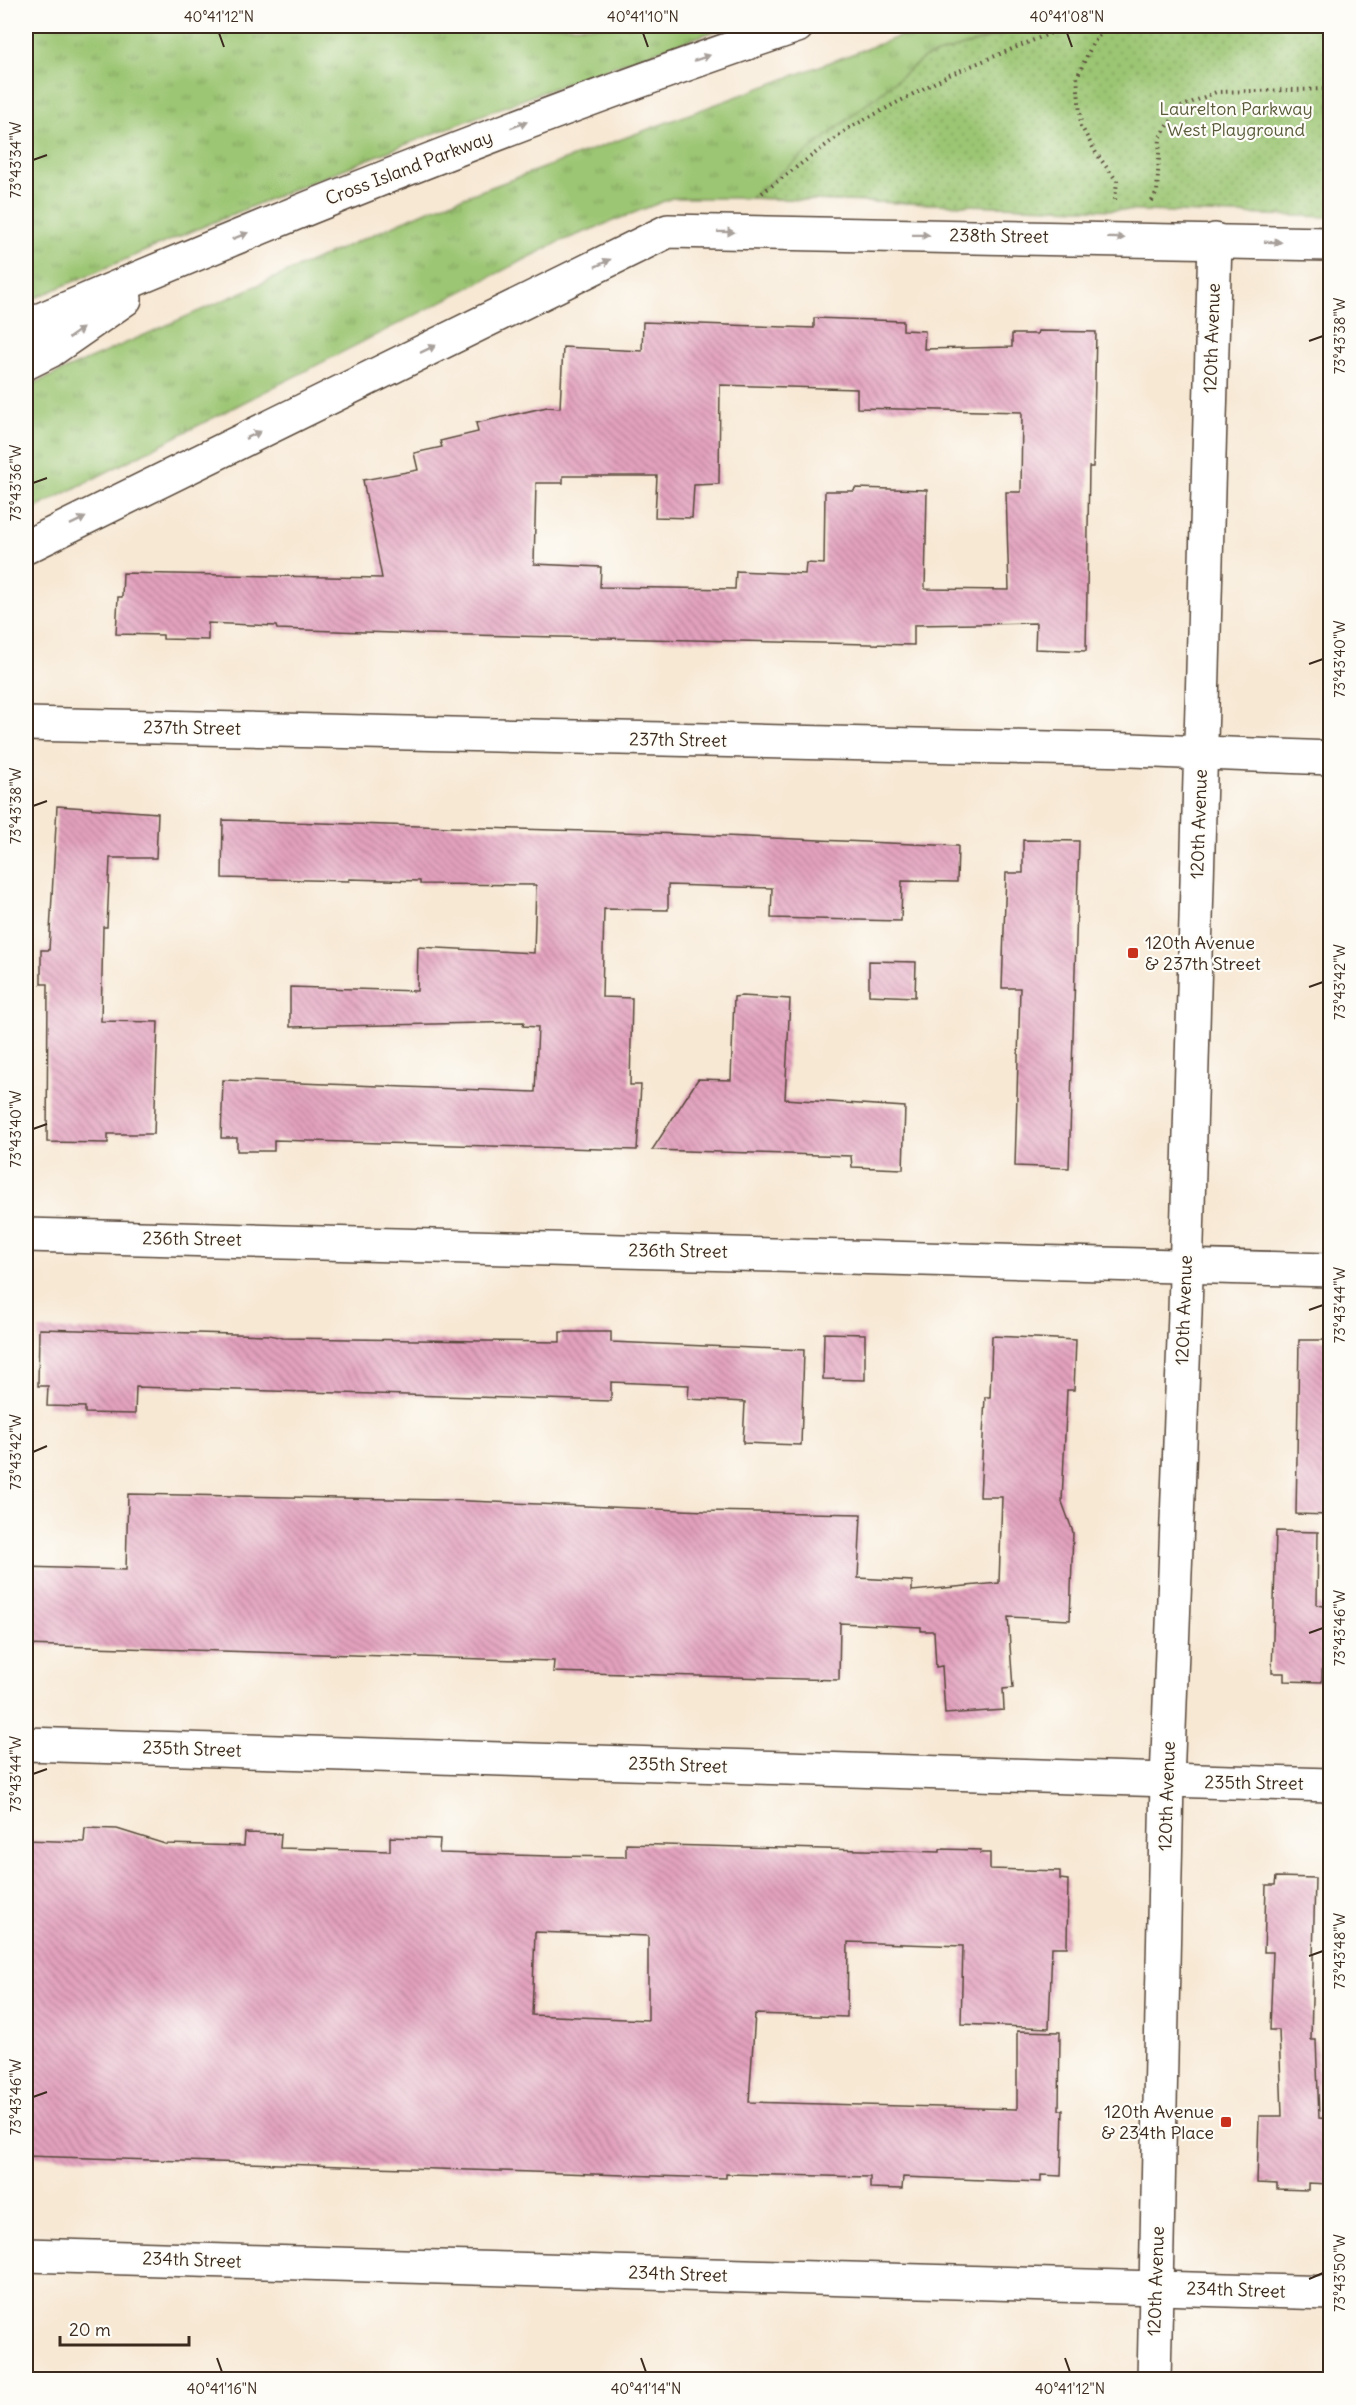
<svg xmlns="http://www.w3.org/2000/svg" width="1356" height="2405" font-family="Delius,sans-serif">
	<defs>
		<pattern id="grass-tufts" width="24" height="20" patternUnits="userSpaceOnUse" patternTransform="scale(1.5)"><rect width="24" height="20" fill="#9cc673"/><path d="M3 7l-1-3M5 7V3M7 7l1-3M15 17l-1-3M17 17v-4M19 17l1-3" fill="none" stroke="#80a15e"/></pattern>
		<pattern id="park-dots" width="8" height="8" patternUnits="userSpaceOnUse" patternTransform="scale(1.5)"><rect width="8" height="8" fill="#9cc673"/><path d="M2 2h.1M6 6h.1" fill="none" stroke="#80a15e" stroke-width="1.8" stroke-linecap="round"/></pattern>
		<pattern id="building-back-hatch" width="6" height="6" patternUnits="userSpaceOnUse" patternTransform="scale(1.5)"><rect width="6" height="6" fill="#e3a1be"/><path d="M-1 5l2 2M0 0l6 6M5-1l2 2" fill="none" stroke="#b9839a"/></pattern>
	</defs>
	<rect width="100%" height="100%" fill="#fdfcf7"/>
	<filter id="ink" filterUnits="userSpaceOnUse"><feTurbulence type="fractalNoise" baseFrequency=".0167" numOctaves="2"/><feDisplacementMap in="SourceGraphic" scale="12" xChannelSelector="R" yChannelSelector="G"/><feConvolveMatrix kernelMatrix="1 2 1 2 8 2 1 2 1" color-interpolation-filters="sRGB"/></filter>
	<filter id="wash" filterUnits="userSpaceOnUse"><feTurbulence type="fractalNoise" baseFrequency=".008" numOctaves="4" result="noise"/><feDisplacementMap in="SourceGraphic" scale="24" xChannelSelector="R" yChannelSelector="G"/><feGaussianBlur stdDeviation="1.35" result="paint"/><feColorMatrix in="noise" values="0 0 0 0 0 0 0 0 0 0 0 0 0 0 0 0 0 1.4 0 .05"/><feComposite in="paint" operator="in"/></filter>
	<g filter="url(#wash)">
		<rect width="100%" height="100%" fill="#f7e8d4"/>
		<path fill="url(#grass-tufts)" stroke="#6c7848" stroke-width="1.5" d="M26,26h704c-239,80 -473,176 -704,276z
			M928,26h171l7,183 -356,-11h-78l-113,44 -533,271v-126l403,-177z"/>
		<path fill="url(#park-dots)" stroke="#6c7848" stroke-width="1.5" d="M1030,26h300v191l-580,-19 174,-140z"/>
		<g id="blocks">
			<path fill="url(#building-back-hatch)" fill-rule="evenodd" d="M814,318l89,3v9l22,1 -1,18 88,-2v-13h25l1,-3 58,1 -3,135h-4l-3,184 -51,-2 1,-26 -122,2v20l-491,-11 -146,-5 -1,-3 -68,-3v17l-45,-1v-4l-47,-1 2,-37h4l1,-24 259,5 -19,-98 55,-10 -4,-17 28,-6 -2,-6 38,-9 -2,-9 71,-16 13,1 3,-61 79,4 1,-29 171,6zM720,385l137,4v19l165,4 -1,80h-15l3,98 -84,-1 2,-99 -72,-2 -1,3h-29l-1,73 -18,-1 -1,11 -69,-3 -1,18 -135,-2 1,-20 -67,-3 2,-81h27v-7h94l-2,41 37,1 2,-33 25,-1z
				M57,806l101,7 -2,45h-46l-3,69h-4l-2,94 57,1 -4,112h-46v9l-61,-1 1,-158h-7v-34h8z
				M223,820l430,13 305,13 -1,36 -55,-1 -1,40 -130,-3 1,-30 -104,-3v25l-64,-1 -2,88 30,1 -2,87h11l-4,65 -363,-10v11h-37v-13h-16l2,-58 312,12 3,-65 -15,-1 1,-4 -234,5v-40l127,4 1,-44 116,6 2,-68 -116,-1v-3l-71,-2v2l-127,-3z
				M1023,840l56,1 -10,327 -54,-2 5,-178h-18l4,-115h17z
				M869,961l47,1 -1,35 -46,-2z
				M742,996l48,3 -5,100 120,8 -2,62 -51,-2 -1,-11 -199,-6 46,-71 33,1 3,-83z
				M39,1329l230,6 14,3 277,4v-10h51v10l193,8 -3,95 -58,-2 2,-41 -57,-3 1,-14 -78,-3v19l-475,-14 -1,27 -50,-1v-6l-38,-1 1,-20h-10z
				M824,1333l41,1v46l-42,-1z
				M992,1336l84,4 -2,50h-7l-5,112 11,30 -3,88 -62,-3 5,71 -10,1 1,21 -59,4 -3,-48 -6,1 -2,-36h-13v-4l-81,-4 -1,57 -286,-8 1,-11 -528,-16v-78l100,3 2,-76 316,6 261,11 156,3 -3,64 54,3v10l87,-8 3,-86h-22l5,-100h5z
				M1299,1340h31v175l-34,-1z
				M1276,1531l42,1 -1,73 7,1 -2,76 -38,-1v-8h-12z
				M85,1828l32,1 48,15 79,2 1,-13 36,1 -1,14 110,3v-14l50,2 -1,14 111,3 76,1v-13l314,8v-3l41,1 -1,3h10v16l70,2v8l8,1 -1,67h-15l-3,81 -88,-4 2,-78 -115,-4 -1,75 -92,-3 -6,88 268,7v-78l43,1 -1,78h4l-2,66 -20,-1v7l-138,-5 -1,12 -32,-1v-11l-144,-3v4l-40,-1 -660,-21v-316l58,2zM535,1932l113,4v84l-116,-5z
				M1276,1877l39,1 -4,162h5l3,78 11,1v65l-22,-1v7l-31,-1v-5l-20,-1 2,-67h23l-3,-86h-9l3,-78h-9l2,-67h9z"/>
		</g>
	</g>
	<g filter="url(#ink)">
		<use href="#blocks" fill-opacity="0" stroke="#574639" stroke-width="1.5"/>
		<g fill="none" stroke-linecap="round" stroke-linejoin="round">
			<defs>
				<path id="minor" d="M26,547l642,-316 662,13
					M26,724l1105,26 199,8
					M26,1235l1304,35
					M26,1744l1304,41
					M26,2255l1304,38"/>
				<path id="tertiary" d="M1154,2380l13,-599 18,-468 30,-1073"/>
				<path id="motorway" d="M26,326c253,-109 510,-212 771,-300
					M26,363l24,-12 75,-52"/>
			</defs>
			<use href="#minor" stroke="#574639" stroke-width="36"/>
			<use href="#tertiary" stroke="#574639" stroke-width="36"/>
			<use href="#motorway" stroke="#574639" stroke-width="36"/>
			<path stroke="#574639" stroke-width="4" stroke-dasharray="1.5 4.5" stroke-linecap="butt" d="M1107,26l-14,17 -16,34 4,49 15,27 21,28 -2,19
				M762,193l87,-65 100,-53 119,-49
				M1152,201l5,-9 3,-55 21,-30 35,-15 114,-3"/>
			<use href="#minor" stroke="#fff" stroke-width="33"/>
			<use href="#tertiary" stroke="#fff" stroke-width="33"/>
			<use href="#motorway" stroke="#fff" stroke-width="33"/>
		</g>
		<defs><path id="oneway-solid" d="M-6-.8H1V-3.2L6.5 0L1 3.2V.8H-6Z" transform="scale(1.5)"/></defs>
		<g fill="#a79f9a">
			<use href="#oneway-solid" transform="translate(702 58) rotate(-19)"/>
			<use href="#oneway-solid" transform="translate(519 125) rotate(-21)"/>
			<use href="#oneway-solid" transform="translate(726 232) rotate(1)"/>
			<use href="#oneway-solid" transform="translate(921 235) rotate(1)"/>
			<use href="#oneway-solid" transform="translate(240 236) rotate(-22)"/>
			<use href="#oneway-solid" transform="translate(1116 238) rotate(1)"/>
			<use href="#oneway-solid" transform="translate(1273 242) rotate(2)"/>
			<use href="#oneway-solid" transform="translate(603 263) rotate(-26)"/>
			<use href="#oneway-solid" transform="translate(76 333) rotate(-35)"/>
			<use href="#oneway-solid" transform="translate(428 349) rotate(-26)"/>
			<use href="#oneway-solid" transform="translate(253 435) rotate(-26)"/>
			<use href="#oneway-solid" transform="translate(78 521) rotate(-26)"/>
		</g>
	</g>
	<path fill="none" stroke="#3b2a1e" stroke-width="2" d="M219,33l5,14M643,33l5,14M1067,33l5,14M33,160l14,-5M1309,341l14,-5M33,483l14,-5M1309,664l14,-5M33,806l14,-5M1309,987l14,-5M33,1129l14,-5M1309,1310l14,-5M33,1452l14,-6M1309,1633l14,-5M33,1774l14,-5M1309,1956l14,-5M33,2097l14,-5M1309,2279l14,-6M217,2358l5,14M641,2358l5,14M1065,2358l5,14"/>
	<g fill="#c8321e" stroke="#fdfcf7" stroke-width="2">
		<rect x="1127" y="947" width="12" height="12" rx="3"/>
		<rect x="1220" y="2116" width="12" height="12" rx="3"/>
	</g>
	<g text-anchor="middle" stroke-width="4.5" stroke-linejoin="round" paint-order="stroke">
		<g font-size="18" fill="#585938" stroke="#fdfcf7">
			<text x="1236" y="115">Laurelton Parkway<tspan x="1236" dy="21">West Playground</tspan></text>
		</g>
		<g font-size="18" fill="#3b2a1e" stroke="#fdfcf7">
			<text transform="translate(409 168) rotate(-21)" y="6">Cross Island Parkway</text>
			<text transform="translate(999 236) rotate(1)" y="6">238th Street</text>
			<text transform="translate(1212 338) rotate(-88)" y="6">120th Avenue</text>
			<text transform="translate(192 728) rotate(1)" y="6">237th Street</text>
			<text transform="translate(678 740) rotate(1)" y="6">237th Street</text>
			<text transform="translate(1199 824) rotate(-88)" y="6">120th Avenue</text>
			<text transform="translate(192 1239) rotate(1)" y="6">236th Street</text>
			<text transform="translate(678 1251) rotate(1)" y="6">236th Street</text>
			<text transform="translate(1184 1310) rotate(-88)" y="6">120th Avenue</text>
			<text transform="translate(192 1749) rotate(2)" y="6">235th Street</text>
			<text transform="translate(678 1765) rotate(2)" y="6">235th Street</text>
			<text transform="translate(1254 1783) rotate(1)" y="6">235th Street</text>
			<text transform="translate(1167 1796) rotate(-88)" y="6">120th Avenue</text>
			<text transform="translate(192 2260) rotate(2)" y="6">234th Street</text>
			<text transform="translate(678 2274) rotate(2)" y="6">234th Street</text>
			<text transform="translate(1156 2281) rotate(-88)" y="6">120th Avenue</text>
			<text transform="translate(1236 2290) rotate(2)" y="6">234th Street</text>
		</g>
		<g font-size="18" fill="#3b2a1e" stroke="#fdfcf7" text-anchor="start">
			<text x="1145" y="949">120th Avenue<tspan x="1145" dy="21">&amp; 237th Street</tspan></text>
			<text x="1214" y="2118" text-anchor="end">120th Avenue<tspan x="1214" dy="21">&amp; 234th Place</tspan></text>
		</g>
	</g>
	<rect width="1356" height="2405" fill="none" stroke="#fdfcf7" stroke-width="66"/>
	<path d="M60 2336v9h129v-9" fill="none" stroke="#3b2a1e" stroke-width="3"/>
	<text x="69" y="2336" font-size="18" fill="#3b2a1e" stroke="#fdfcf7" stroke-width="4.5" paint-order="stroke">20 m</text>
	<rect x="33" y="33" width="1290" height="2339" fill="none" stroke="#3b2a1e" stroke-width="2"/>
	<g font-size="15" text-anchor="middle" fill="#3b2a1e">
		<text x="219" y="22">40°41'12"N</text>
		<text x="643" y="22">40°41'10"N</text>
		<text x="1067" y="22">40°41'08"N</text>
		<text transform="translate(16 160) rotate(-90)" y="5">73°43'34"W</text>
		<text transform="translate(1340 336) rotate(-90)" y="5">73°43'38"W</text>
		<text transform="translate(16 483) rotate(-90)" y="5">73°43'36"W</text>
		<text transform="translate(1340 659) rotate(-90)" y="5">73°43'40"W</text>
		<text transform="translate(16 806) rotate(-90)" y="5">73°43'38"W</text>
		<text transform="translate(1340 982) rotate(-90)" y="5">73°43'42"W</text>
		<text transform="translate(16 1129) rotate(-90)" y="5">73°43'40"W</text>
		<text transform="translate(1340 1305) rotate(-90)" y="5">73°43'44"W</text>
		<text transform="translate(16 1452) rotate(-90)" y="5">73°43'42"W</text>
		<text transform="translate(1340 1628) rotate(-90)" y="5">73°43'46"W</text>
		<text transform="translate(16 1774) rotate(-90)" y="5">73°43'44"W</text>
		<text transform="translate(1340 1951) rotate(-90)" y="5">73°43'48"W</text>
		<text transform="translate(16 2097) rotate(-90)" y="5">73°43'46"W</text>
		<text transform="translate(1340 2273) rotate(-90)" y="5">73°43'50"W</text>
		<text x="222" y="2394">40°41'16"N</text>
		<text x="646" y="2394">40°41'14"N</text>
		<text x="1070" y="2394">40°41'12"N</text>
	</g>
</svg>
